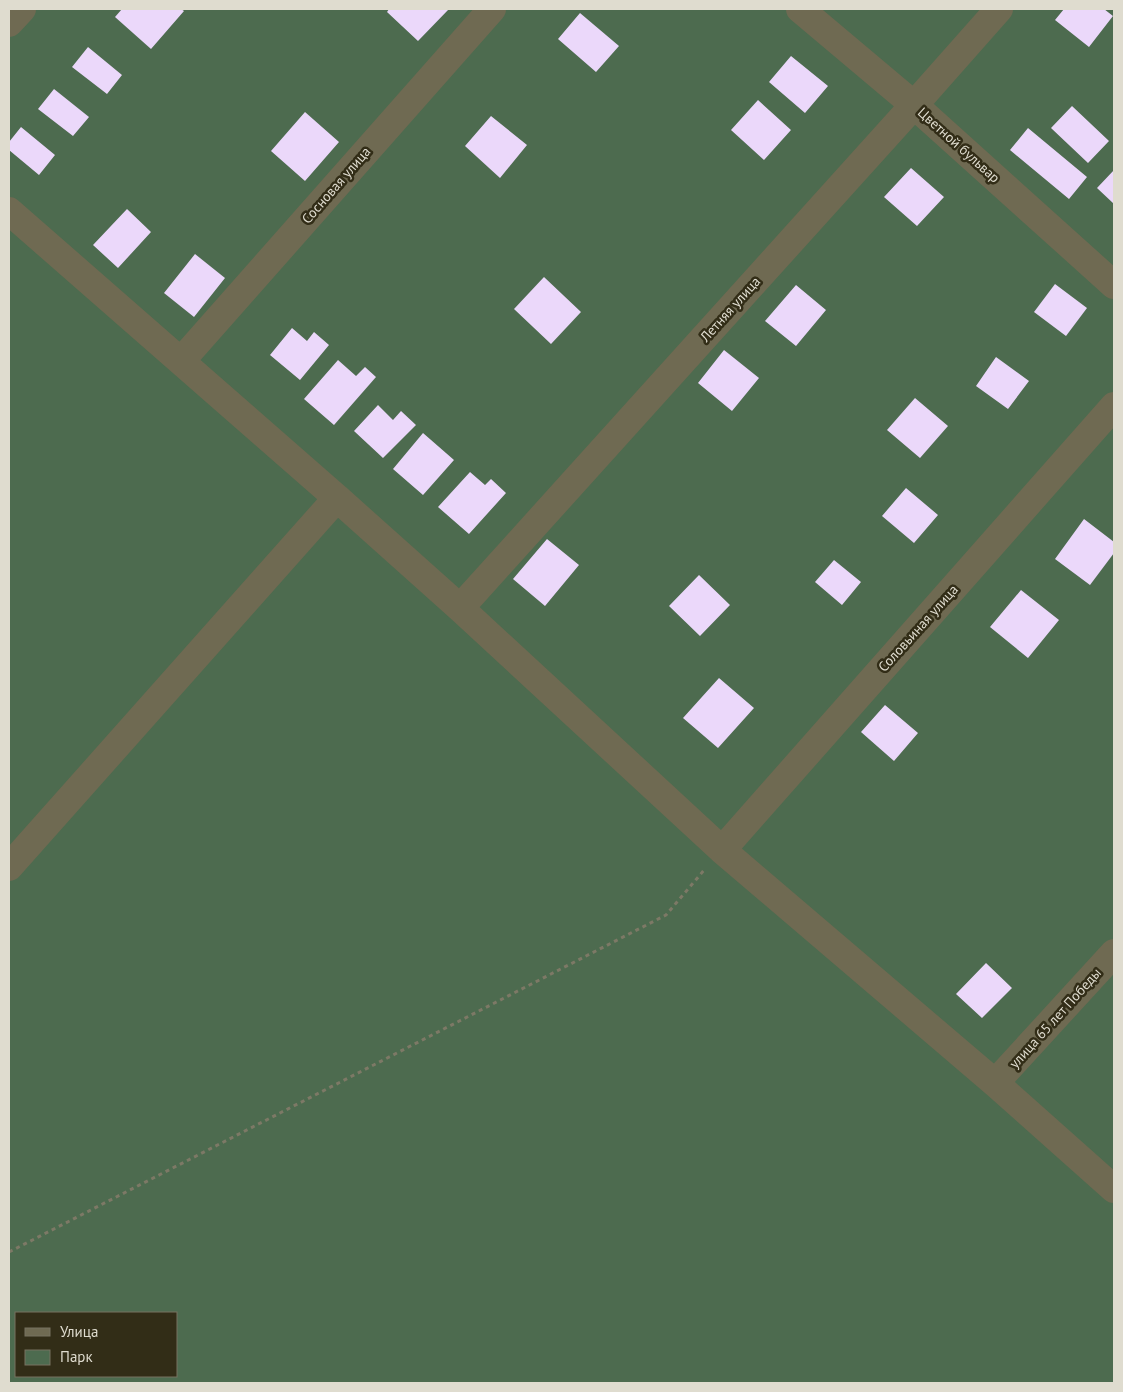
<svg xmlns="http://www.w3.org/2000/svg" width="1123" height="1392" font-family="'PT Sans',sans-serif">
	<rect width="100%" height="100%" fill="#3c3821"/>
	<path fill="#4d6b4f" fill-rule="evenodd" d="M9,9h1105v1374h-1105zM16,1313h160v63h-160z"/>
	<path fill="#ebd8fa" d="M122,9h59l3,2 -33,38 -36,-32z
		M389,9h60l-31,32 -31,-29z
		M1064,9h40l9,7 -24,31 -34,-27z
		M580,13l39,33 -23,26 -38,-33z
		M88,47l34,28 -15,19 -35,-27z
		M791,56l37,30 -23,27 -36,-31z
		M54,89l35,28 -16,19 -35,-27z
		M758,100l33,30 -27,30 -33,-30z
		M1072,106l37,35 -21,22 -37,-35z
		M305,112l34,30 -34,39 -34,-30z
		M491,116l36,29 -27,33 -35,-32z
		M21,127l34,28 -16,20 -30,-25v-8z
		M1028,128l59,49 -18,22 -59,-49z
		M911,168l33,29 -27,29 -33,-29z
		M1114,170v34l-17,-16z
		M127,209l24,23 -33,36 -25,-23z
		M195,254l30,24 -31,39 -30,-24z
		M544,277l37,35 -30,32 -37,-35z
		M1055,284l32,24 -21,28 -32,-24z
		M796,285l30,25 -30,36 -31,-25z
		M292,328l15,13 7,-9 15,13 -29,35 -30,-25z
		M724,350l35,28 -27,33 -34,-28z
		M996,357l33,24 -21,28 -32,-23z
		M338,360l18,16 9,-9 11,10 -42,48 -30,-26z
		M915,398l33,28 -28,32 -33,-28z
		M378,405l15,15 8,-9 15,14 -33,33 -29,-27z
		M423,433l31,27 -31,35 -30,-26z
		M470,472l15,13 6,-6 15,14 -37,41 -31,-27z
		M906,488l32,27 -24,28 -32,-27z
		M1084,519l30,23v11l-24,32 -35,-26z
		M547,539l32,26 -34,41 -32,-27z
		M834,560l27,22 -19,23 -27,-23z
		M699,575l31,30 -30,31 -31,-30z
		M1021,590l38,30 -31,38 -38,-31z
		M719,678l35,30 -36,40 -35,-30z
		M885,705l33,28 -24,28 -33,-29z
		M986,963l26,25 -30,30 -26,-24z"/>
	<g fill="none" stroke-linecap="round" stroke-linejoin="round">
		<path stroke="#7d7966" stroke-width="3" stroke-dasharray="4 4" stroke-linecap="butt" d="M9,1252l657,-337 39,-46"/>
		<path stroke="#6f6a52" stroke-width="28" d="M800,9l114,96 200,180
			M9,23l13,-14
			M9,211l328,287 -328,369
			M181,361l311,-352
			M337,498l123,110 262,242 273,233 119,106
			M460,608l454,-503 85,-96
			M722,850l392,-444
			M995,1083l119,-130"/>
	</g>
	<g text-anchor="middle" stroke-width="5" stroke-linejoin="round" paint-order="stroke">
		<g font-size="14" fill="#dfdccf" stroke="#322d17">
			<text transform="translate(959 145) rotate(42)" y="5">Цветной бульвар</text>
			<text transform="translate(336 185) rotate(-49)" y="5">Сосновая улица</text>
			<text transform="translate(730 309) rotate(-48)" y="5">Летняя улица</text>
			<text transform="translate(918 628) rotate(-48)" y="5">Соловьиная улица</text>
			<text transform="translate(1055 1018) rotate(-48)" y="5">улица 65 лет Победы</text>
		</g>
	</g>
	<rect width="1123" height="1392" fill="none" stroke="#dfdccf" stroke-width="20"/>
	<rect x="15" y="1312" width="162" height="65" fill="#322d17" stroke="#777361"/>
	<rect x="25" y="1328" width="25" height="8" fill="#6f6a52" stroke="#777361"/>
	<text x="60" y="1337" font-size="15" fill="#dfdccf">Улица</text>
	<rect x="25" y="1350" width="25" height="15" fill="#4d6b4f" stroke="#777361"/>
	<text x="60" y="1362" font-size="15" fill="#dfdccf">Парк</text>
</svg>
